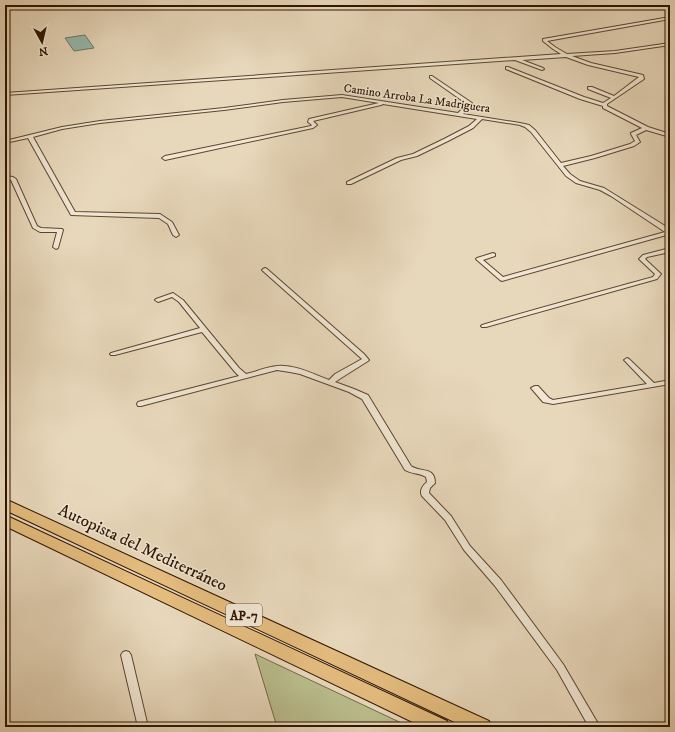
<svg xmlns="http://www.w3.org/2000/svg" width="675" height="732" font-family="'IM FELL DW Pica',serif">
	<rect width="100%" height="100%" fill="#e8d8bb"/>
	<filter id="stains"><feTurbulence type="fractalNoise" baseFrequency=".005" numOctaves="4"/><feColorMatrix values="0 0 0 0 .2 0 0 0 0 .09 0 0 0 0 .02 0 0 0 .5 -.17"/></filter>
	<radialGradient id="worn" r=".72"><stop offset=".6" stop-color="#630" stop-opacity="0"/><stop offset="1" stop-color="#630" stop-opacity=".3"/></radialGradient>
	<path fill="#babd8d" stroke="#746946" d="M255,654l155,73h-133z"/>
	<path fill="#97baae" stroke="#6d7868" d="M85,35l9,13 -20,3 -9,-13z"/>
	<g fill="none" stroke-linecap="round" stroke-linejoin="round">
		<defs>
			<path id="minor" d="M22,5h9l-26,5v-2z
				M670,17v2l-123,22 8,6 12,7 48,-3 55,-8v2l-55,8 -43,3 19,7 52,12 1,4 -37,25v2l41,21 22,7v3l-24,-7 -10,5 4,7 -6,4 -39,12 -32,8 7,8 10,7 24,7 66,41v5l-168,47 -2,-1 -23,-20 -1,-1 1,-1 16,-5 2,1v2l-12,4 20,17 162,-45 -54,-36 -11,-6 -24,-7 -10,-7 -35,-44 -6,-5 -5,-2 -38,-6 -9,9 -25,13 -31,15 -16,4 -50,24h-4v-2l50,-24 16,-4 31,-15 25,-13 8,-7 -94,-15 -2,1 -68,16 4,4 -4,3 -148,32 -3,-2 3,-2 146,-30 1,-1 -4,-3 1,-3 70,-16 -37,-6 -59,5 -59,8 -124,13 -38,6 -29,8 42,75 85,2 12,8 7,13 -3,2 -3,-2 -5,-11 -9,-6 -88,-3 -43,-77 -23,5v-2l57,-14 38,-6 124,-13 59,-8 59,-5 116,18 9,-9 -37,-26v-2h2l40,27v2l-9,9 57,9 9,2 6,5 26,33 30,-7 39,-12 5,-3 -4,-7v-1l11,-5 -39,-20v-2l-23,-7 -74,-30v-2h2l76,30 19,6 8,-5 -23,-9v-2h4l22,9 25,-19 -51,-12 -22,-8 -44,3 21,8 1,1 -2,1 -27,-10 -510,35v-2l556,-39 -8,-5 -10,-8v-2z
				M5,176l8,1 3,2 21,47 4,2 21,1 1,1 -5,18 -2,1 -3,-2 4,-15h-17l-7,-4 -22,-48h-6z
				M670,248v4l-23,5 -2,2 16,15 -4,5 -171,48h-4l-1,-1 1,-1c57,-17 114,-32 171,-48l2,-3 -16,-15 4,-4z
				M265,268l2,1 97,85 5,6 -1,1 -27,17 -6,4 19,7 14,6 43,71c10,7 24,0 24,17l-5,5 -1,5 22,23 19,30 31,34 62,84 37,63h-11l-32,-57 -62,-84 -31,-36 -19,-30 -23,-24c-3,-5 1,-11 5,-14l-1,-5c-6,-4 -14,-3 -21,-7l-43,-71 -13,-7 -49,-18 -10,-2 -13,-2 -136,36h-3l-1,-2 1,-2 101,-26 -4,-4 -33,-40 -87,23h-4l-1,-1 1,-1 89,-25 -21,-26 -7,-5 -14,5 -3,-2 1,-1 17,-6 10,7 56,68 7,6c10,-2 20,-7 31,-8 17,-2 36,8 52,14l6,-6 27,-15 -99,-88 -1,-1 1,-1z
				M627,358l2,1 25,24 16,-3v4l-117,20 -10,-2 -12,-14 4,-2h3l11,12 4,2 94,-16 -22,-23 -1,-1z
				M126,651l3,1 2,3 17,72h-10l-17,-72 2,-3z"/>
			<path id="motorway" d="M5,499l484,222 3,6h-27l-460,-217z
				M5,515l442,206 3,6h-27l-418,-201z"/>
		</defs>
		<use href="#minor" stroke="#5c462f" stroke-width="2"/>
		<use href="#motorway" stroke="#2e1500" stroke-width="2"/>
		<use href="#minor" fill="#f0e6d3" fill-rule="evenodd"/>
		<use href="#motorway" fill="#e4bc7e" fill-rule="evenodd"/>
	</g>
	<g text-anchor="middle" stroke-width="3" stroke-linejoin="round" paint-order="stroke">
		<g font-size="12" fill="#2e1500" stroke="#f0e6d3">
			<text transform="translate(417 98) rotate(8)" y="4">Camino Arroba La Madriguera</text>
		</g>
		<rect fill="#f0e6d3" stroke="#68543f" stroke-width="1" x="226" y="604" width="36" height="22" rx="3"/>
		<g font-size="13" font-weight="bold" fill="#2e1500">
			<text x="244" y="620">AP-7</text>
		</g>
		<g font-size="17" fill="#2e1500" stroke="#f0e6d3">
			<text transform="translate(143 547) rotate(25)" y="6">Autopista del Mediterráneo</text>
		</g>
	</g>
	<rect width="675" height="732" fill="none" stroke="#e8d8bb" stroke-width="20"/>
	<rect x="6" y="6" width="663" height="720" fill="none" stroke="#2e1500" stroke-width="2"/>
	<rect x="10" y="10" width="655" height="712" fill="none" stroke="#2e1500"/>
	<g transform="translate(42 42) rotate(172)" stroke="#f0e6d3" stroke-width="3" paint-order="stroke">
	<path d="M0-3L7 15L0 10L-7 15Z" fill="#2e1500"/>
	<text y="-6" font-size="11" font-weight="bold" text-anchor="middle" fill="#2e1500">N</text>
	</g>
	<rect width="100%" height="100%" filter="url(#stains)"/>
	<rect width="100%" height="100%" fill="url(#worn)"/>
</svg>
